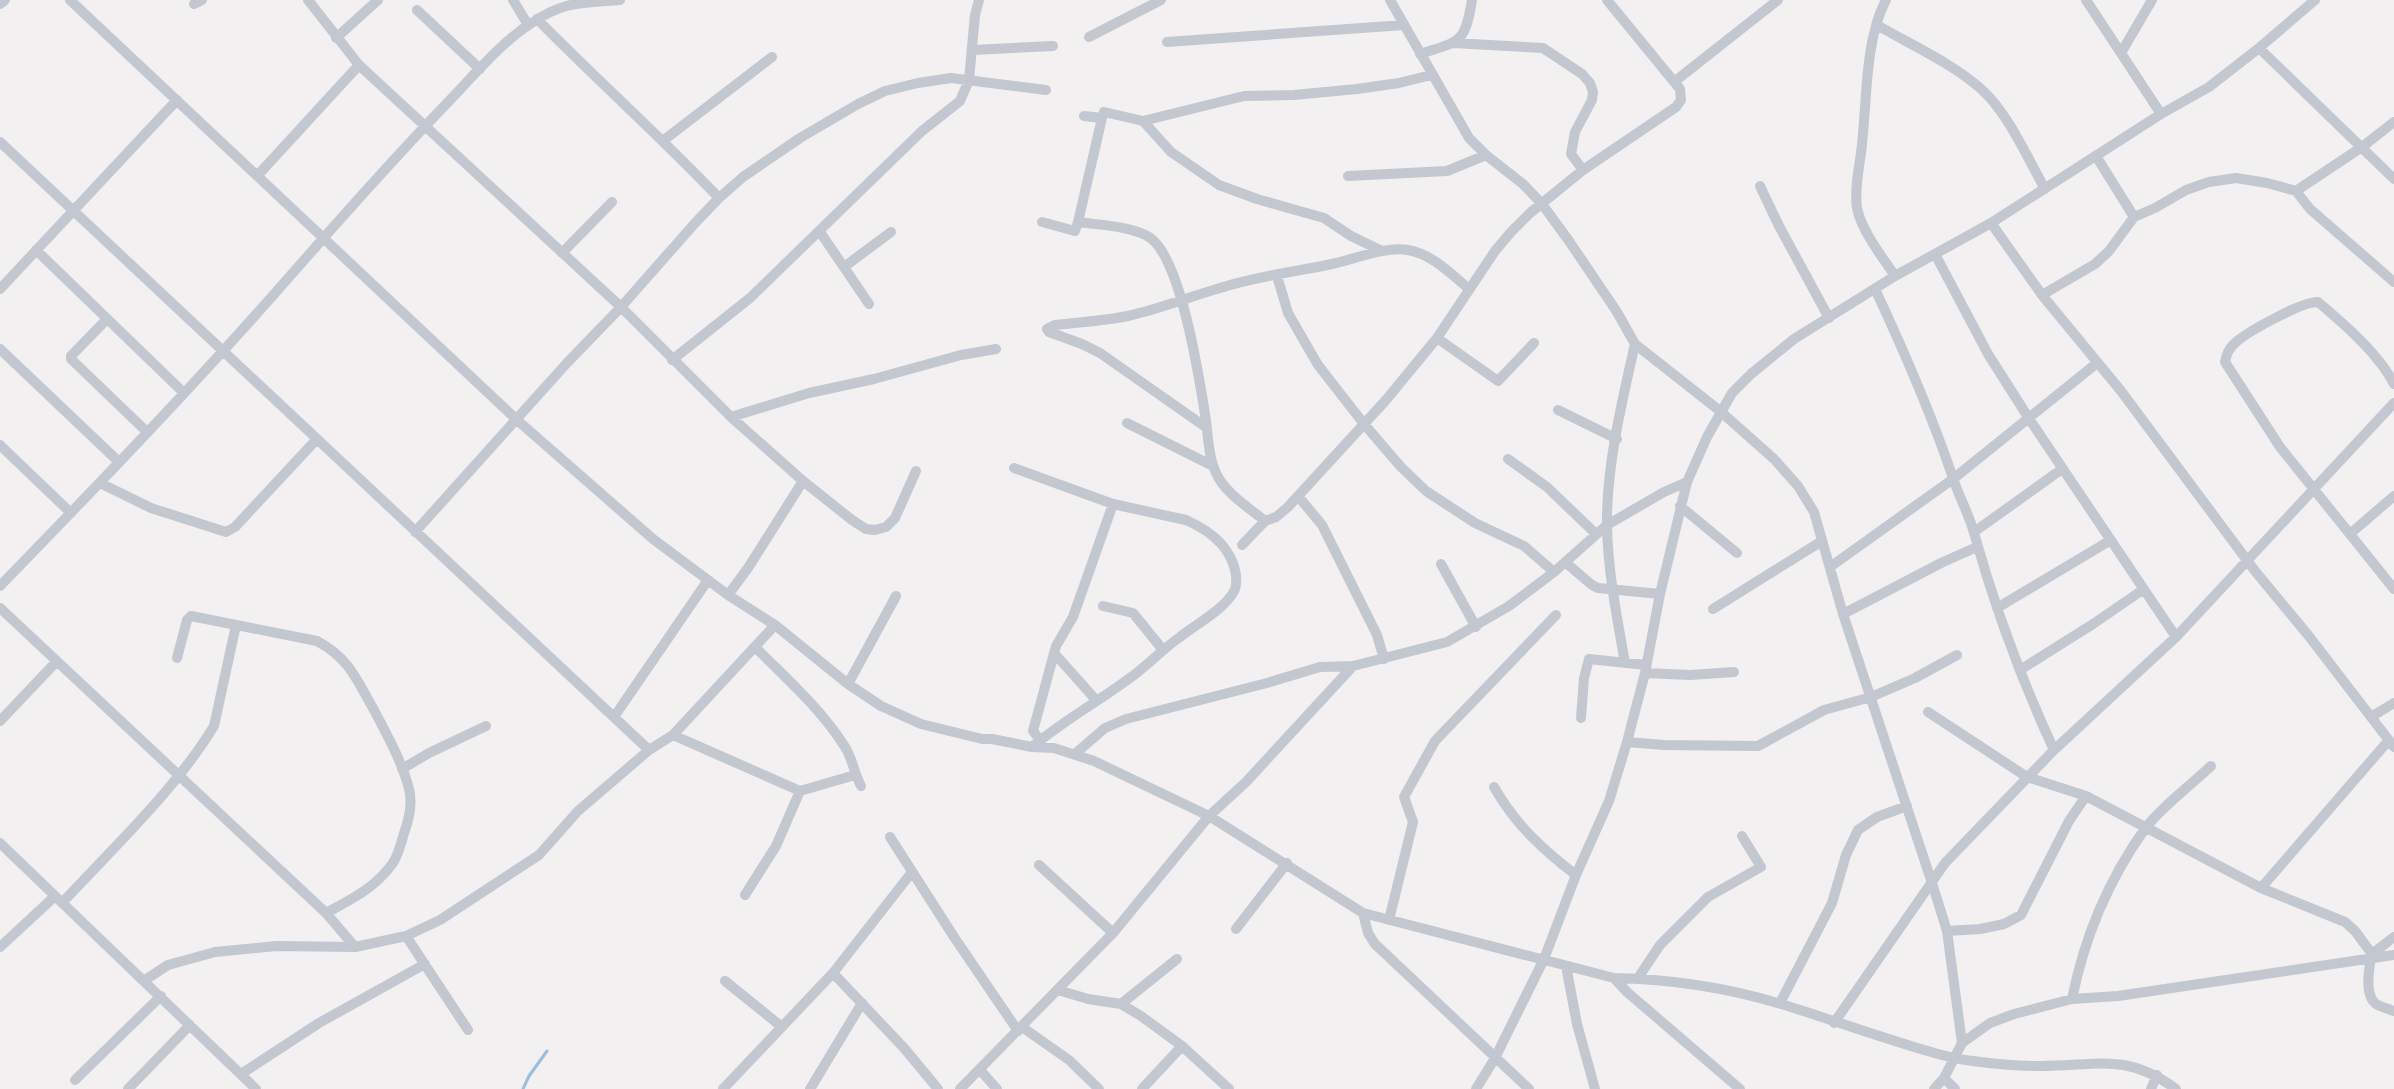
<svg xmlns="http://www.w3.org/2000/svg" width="2394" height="1089" font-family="'Alegreya Sans',sans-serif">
	<rect width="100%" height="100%" fill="#f2f0f0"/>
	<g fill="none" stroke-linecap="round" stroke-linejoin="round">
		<path stroke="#97bfe1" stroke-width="3" d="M523,1089l6,-13 18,-25"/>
		<path stroke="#c2c7d0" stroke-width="10" d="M70,0l447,420 136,119 75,56 47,30 73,59 33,22 40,18 61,15h10l40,8 22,1 40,13 115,55 154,97 5,20 7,11 154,145
			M308,0l51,65 262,242 110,110 72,64 49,39 14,9 9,1 11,-3 9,-9 21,-47
			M513,0l15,25
			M1390,0l79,138 17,17 37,29 19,20 27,37 48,71 18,32 85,67 54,48 24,27 16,26 29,102 89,269 15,48 15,112
			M1886,0c-21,39 -19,100 -24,144 -2,21 -8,43 -5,64 4,22 26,50 38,68
			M2086,0l75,114
			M0,4l5,-4
			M194,4l8,-4
			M417,10l63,59
			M537,19c60,61 123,117 182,179
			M1877,25c34,20 73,37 103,63 27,23 47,69 65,101
			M1089,37l72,-37
			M336,38l42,-38
			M1167,42l237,-17
			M1453,43l90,5 39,26 8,9 3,9 -1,8 -17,32 -4,22 12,16
			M2259,48l135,131
			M973,50l80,-4
			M2121,53l31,-53
			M1420,54c40,-13 45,-10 52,-54
			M1674,82l104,-82
			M1084,116l18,2 2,-6 39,9 101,-25 50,-1 63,-6 42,-6 32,-8
			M1102,118l-24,104c20,3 54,4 71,15 32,20 50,140 56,177 3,19 3,42 11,59 9,20 32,34 49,48
			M1143,121l28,31 48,33 38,14 67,19 27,18 29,14
			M664,140l108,-83
			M0,142l649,608
			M2096,156l38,61
			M258,175l101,-110
			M1348,176l99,-5 39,-16
			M1760,186l19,40 50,92
			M2296,191l14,18 84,73
			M1042,222l33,9 3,-9
			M1991,223l51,72 79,96 134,180 53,64 86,112
			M820,232l49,72
			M36,250l148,143
			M562,253l50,-51
			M1935,254l53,100 40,63 148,220
			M844,267l47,-35
			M1277,276l11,37 30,52 46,59 37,43 25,24 49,32 49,23 30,26
			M0,289l177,-189
			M1875,289c29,62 56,124 78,189 6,19 16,36 21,55 21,75 47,146 80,217
			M2042,295l53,-31 14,-13 25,-34 21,-9 31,-18 23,-8 27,-4 31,5 29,8 66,-44 32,-25
			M107,319l-36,37v3l76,73
			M1437,338l61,43 36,-38
			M0,349l119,113
			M672,360l78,-62 172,-167 38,-30 9,-21 6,-65 4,-15
			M2394,384c-15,-30 -51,-61 -76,-82 -15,-1 -74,31 -85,43 -5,5 -7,11 -8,17l55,85 114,142
			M1558,410l59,29
			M731,417l78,-24 65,-14 87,-24 35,-6
			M1127,423l86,43
			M1207,428l-107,-75 -18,-9 -33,-12 -2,-3 8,-4c24,-3 49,-4 73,-9 32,-7 61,-19 92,-28 36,-12 75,-16 112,-24 23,-5 54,-18 76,-14 24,4 43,24 61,39
			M0,445l71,68
			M1508,459l39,28 49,47
			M1014,468l99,36 73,16c25,11 46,28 50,55 0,5 1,9 -1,14 -7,18 -40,36 -55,48 -16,11 -30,26 -46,38 -33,25 -70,45 -102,72
			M100,483l51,25 75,24 9,-5 81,-87
			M1298,496l24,29 55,110 7,24
			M1680,506l57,47
			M415,532l151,-168 55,-57 75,-85 23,-24 24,-21 57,-39 58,-34 27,-13 33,-8 33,-5 95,12
			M1974,532l88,-63
			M2351,533l43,-37
			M1242,545l23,-24 11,-4 12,-10 98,-107 51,-62 58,-87 16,-19 19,-19 53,-43 93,-63 5,-7 -1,-11 -73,-89
			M1565,562l27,23 6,3 62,6
			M1441,564l35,63
			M1830,567l123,-88 144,-116
			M0,586c101,-104 202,-209 298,-319 50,-57 100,-113 153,-168 23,-24 51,-57 79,-75 33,-23 51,-21 90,-24
			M728,595l20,-27 55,-87
			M1103,606l30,7 30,37
			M0,608l326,305 29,34
			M1997,608l114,-68
			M1713,609l109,-68
			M1843,614l100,-52 34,-15
			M755,647c32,32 66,62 90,100 8,13 9,26 16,39
			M1054,653l42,47
			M177,658l10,-38 4,-4 126,25c33,18 39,38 57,69 12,23 27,50 34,75 5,15 2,31 -3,45 -4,13 -7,28 -16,38 -16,21 -41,33 -63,45
			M1625,663c-8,-46 -17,-90 -18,-137 -1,-58 15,-125 28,-182
			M2020,670l73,-46 51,-35
			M1645,673l45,2 44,-3
			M848,684l48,-88
			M1928,712l99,65 59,19 175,92 84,34 10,9 17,23
			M614,717l94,-137
			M2371,717l23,-14
			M1581,718l3,-40 5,-19 57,6
			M0,721l57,-60
			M673,735l127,56 55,-16
			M1040,740l-7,-9 23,-85 17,-29 40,-113
			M1627,742l37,3 94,1 66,-36 47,-13 44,-19 42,-23
			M1076,753l29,-25 21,-9 141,-36 53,-16 33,-1 94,-24 62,-36 45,-34 53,-47 57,-33 23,-10
			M402,769l27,-16 57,-27
			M1494,787c21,37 49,63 82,88
			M890,837l64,100 64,94
			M0,843l256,246
			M1039,865l74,68
			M2261,888l128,-148
			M745,895l31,-49 24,-55
			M62,903c51,-55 113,-113 152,-177l22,-101
			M1363,913l251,65c55,1 114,10 167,26 43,13 86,29 130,42 20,6 40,13 62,15 22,3 45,5 68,5 57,0 84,-14 135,23
			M1389,920l24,-98 -9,-25 31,-56 121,-126
			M1236,929l51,-66
			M1947,931l33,-2 24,-5 17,-9 48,-94 17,-25
			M406,936l62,94
			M2394,937l-22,17c-3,13 -8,41 4,50 5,3 13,5 18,7
			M0,947l54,-50
			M1566,966l11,58 18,65
			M833,973l71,75 34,41
			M1614,978l13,14 113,97
			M1638,978l22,-33 48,-48 53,-30 -19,-31
			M145,980l23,-15 47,-13 61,-6 79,1 51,-11 34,-16 99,-65 39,-44 71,-61 24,-15 102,-110
			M725,981l57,46
			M1058,990l30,9 33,5 20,12 41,30 47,43
			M2072,999c12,-60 36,-118 72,-169 14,-20 48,-46 67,-64
			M1780,1003l52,-100 14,-48 12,-25 19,-13 30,-11
			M1121,1004l56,-45
			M1834,1023l111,-160 109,-113 122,-113 218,-234
			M1022,1027l47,33 30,29
			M980,1070l17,19
			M241,1074l78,-51 106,-59
			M1944,1078l11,11
			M75,1080l86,-84
			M128,1089l62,-64
			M723,1089l110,-116 79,-101
			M810,1089l52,-86
			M960,1089l153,-156 96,-117 37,-34 107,-116
			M1142,1089l40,-43
			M1476,1089l19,-31 49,-99 32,-84 33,-74 18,-59 18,-69 15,-79 27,-112 20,-45 25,-44 19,-19 43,-35 101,-63 96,-53 170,-109 48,-27 50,-39 56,-48
			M1934,1089l10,-11 18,-35 28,-20 24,-9 58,-15 46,-3 276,-41
			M2151,1089l6,-14"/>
	</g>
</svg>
